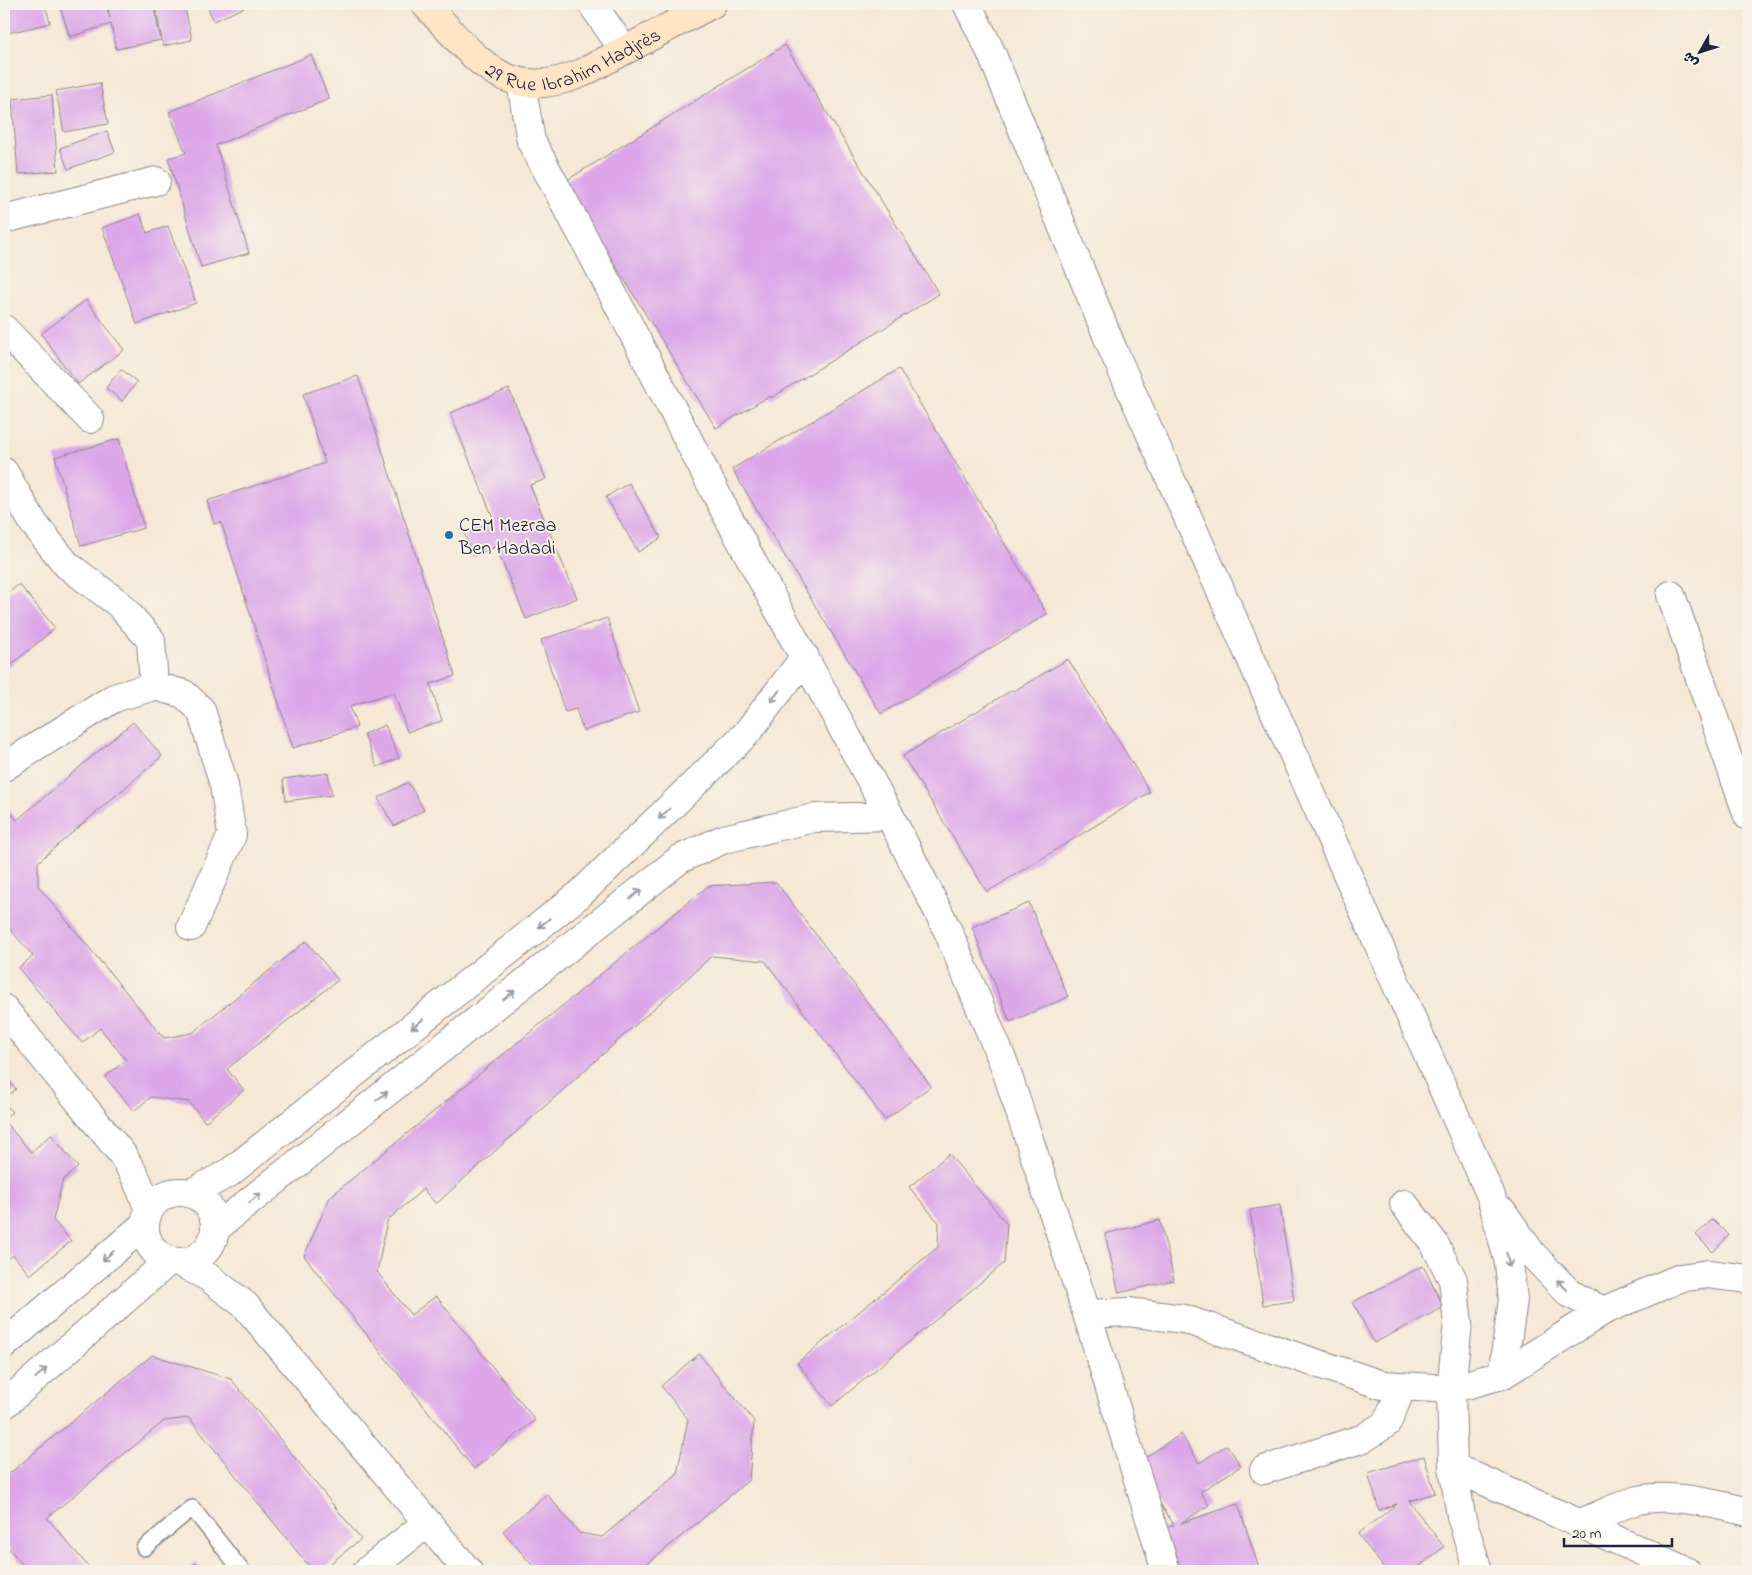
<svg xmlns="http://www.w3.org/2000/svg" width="1752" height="1575" font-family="'Indie Flower','Playpen Sans Arabic',sans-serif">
	<rect width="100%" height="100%" fill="#f7f3e8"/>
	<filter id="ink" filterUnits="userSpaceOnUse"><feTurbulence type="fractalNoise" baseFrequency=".02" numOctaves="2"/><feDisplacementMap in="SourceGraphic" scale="10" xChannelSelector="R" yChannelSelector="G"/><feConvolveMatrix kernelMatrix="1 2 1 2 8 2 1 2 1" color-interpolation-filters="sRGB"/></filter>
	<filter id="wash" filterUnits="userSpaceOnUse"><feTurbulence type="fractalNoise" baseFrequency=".0096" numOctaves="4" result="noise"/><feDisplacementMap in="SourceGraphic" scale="20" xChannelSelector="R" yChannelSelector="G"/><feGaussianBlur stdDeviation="1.12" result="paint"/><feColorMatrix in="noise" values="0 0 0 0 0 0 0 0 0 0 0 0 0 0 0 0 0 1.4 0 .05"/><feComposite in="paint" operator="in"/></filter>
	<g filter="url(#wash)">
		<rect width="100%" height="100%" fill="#f6e8d5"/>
		<g id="blocks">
			<path fill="#dca6e9" d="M4,4h41l5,19 -46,11z
				M59,4h46l5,14 -3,-14h46l8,36 -45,9 -5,-25 -41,13z
				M155,4h29l8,36 -29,6z
				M206,4h46l-38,17z
				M785,45l154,249 -168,104 -1,-2 -54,32 -152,-246z
				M311,55l18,44 -113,46 33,108 -48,14 -33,-109 18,-5 -17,-41z
				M100,83l8,41 -44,8 -8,-41z
				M52,95l6,76 -40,3 -6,-75z
				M107,131l8,21 -47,17 -8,-21z
				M4,139l6,30 -6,1z
				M140,214l7,19 21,-7 28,77 -59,21 -35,-96z
				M86,300l38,50 -46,34 -37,-50z
				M121,369l16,13 -15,19 -16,-13z
				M899,369l148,245 -166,100 -149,-245z
				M358,376l97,300 -25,8 12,37 -35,11 -13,-40 -44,14 7,21 -64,21 -72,-226 -7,2 -7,-23 118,-38 -22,-69z
				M509,389l37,90 -16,6 47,113 -51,21 -30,-72 -23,9 -9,-24 30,-12 -44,-107z
				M119,439l25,89 -63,18 -26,-89z
				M629,483l32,55 -23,14 -32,-55z
				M19,584l36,44 -51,43v-74z
				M607,618l32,94 -56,19 -7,-22 -11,3 -24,-72z
				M1068,659l82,133 -163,100 -84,-136 109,-66 2,1z
				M133,722l29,34 -124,106v24l126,152 28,-5 114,-92 32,39 -111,89 17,21 -39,32 -16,-20 -38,-5 -17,14 -29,-34 21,-17 -26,-32 -18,15 -64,-75 15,-12 -29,-34v-118l13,16z
				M385,725l14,33 -22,9 -13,-33z
				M328,773l4,22 -46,6 -3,-22z
				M408,782l16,28 -30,16 -16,-28z
				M776,882l155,204 -46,34 -120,-159 -53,-5 -276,248 -13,-15 -36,32 -10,51 34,43 25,-19 99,124 -61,49 -170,-213 26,-59 378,-311z
				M1029,903l39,94 -58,25 -38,-95z
				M4,1075l12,14 -12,10z
				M4,1102l8,10 -8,7z
				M4,1121l27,31 20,-17 27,32 -15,13 -10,40 18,21 -41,34 -17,-20 -9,7z
				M949,1154l58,70 -3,39 -172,143 -35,-43 141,-116 1,-24 -30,-36z
				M1280,1205l14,96 -31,4 -13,-95z
				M1713,1219l16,16 -16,17 -17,-17z
				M1160,1220l14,60 -55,13 -14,-59z
				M1423,1266l21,41 -70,36 -21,-41z
				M699,1354l55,67 -5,59 -110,91h-102l-34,-40 44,-37 32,39 23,4 75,-63 11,-55 -27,-33z
				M152,1355l79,24 130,160 -40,32h-8l-124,-153 -25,3 -117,97 45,53h-64l-24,-28v-65z
				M1181,1434l18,29 28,-18 14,21 -41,26 9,13 -28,18 57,-19 22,67h-84l-14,-42 12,-4 -39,-61z
				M1424,1456l11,37 -26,8 35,46 -31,24h-27l-28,-37 39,-30 -18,6 -11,-37z
				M196,1563l7,8h-17z"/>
		</g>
	</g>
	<g filter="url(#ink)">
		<use href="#blocks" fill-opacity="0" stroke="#8c8588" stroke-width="1"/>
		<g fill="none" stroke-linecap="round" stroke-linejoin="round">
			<defs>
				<path id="lane" d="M144,1548l48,-40 50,63"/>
				<path id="street" d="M592,4l32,46
					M967,4l23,46 123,300 378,846 18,67 4,37 -11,75
					M521,83l10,58 55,101 140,271 164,303 58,115 56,133 83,250 79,257
					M4,219l152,-38
					M4,329l86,90
					M4,472l30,52 33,41 52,39 32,36 3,46
					M1671,595l77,221
					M4,767l110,-69 40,-12 30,8 17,16 23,75 8,50 -41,92
					M4,1009l118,145 14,24 13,31
					M145 1227a35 35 0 1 1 70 0a35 35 0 1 1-70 0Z
					M191,1193l38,-20 351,-279 166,-160 59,-77
					M1404,1204l30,39 19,37 5,43 -7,66 2,78 8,49 17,55
					M1502,1211l30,43 37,39 34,18
					M216,1228l464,-369 44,-20 90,-21 76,-2
					M181,1263l27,14 37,28 223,266
					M1087,1314l41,-2 56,7 198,66 69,4 51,-14 101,-64 77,-33 28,-4 40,5
					M4,1345l141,-121
					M4,1405l165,-144
					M1453,1467l233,104
					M1264,1470l100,-32 23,-15 15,-36
					M1578,1524c18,-7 37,-17 57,-23 30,-9 83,3 113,11
					M367,1571l60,-48"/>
				<g id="secondary">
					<path id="s1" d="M425,4c49,51 78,102 157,69l130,-69"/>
				</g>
			</defs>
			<use href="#lane" stroke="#8c8588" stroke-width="18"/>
			<use href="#street" stroke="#8c8588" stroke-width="30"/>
			<use href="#secondary" stroke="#8c8588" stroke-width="30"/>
			<use href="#lane" stroke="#fff" stroke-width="15"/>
			<use href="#street" stroke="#fff" stroke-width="28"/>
			<use href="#secondary" stroke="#fde5c5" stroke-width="28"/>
		</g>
		<defs><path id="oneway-shaft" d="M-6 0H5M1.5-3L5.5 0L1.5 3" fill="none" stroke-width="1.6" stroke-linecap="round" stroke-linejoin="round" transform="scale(1.25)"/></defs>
		<g stroke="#9c9ca7">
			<use href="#oneway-shaft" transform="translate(775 696) rotate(128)"/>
			<use href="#oneway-shaft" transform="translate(664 814) rotate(136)"/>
			<use href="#oneway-shaft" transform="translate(636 894) rotate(-39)"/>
			<use href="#oneway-shaft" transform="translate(544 923) rotate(142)"/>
			<use href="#oneway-shaft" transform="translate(509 995) rotate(-39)"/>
			<use href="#oneway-shaft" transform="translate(417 1024) rotate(142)"/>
			<use href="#oneway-shaft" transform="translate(382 1096) rotate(-39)"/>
			<use href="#oneway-shaft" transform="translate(255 1198) rotate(-39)"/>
			<use href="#oneway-shaft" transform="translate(108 1256) rotate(139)"/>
			<use href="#oneway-shaft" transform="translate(1508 1260) rotate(78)"/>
			<use href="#oneway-shaft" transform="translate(1562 1285) rotate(-135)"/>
			<use href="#oneway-shaft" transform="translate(41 1373) rotate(-41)"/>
		</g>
	</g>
	<circle fill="#1f6fb2" stroke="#f7f3e8" stroke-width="2" cx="449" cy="535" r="5"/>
	<g text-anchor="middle" stroke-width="4" stroke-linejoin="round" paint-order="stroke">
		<g font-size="20" fill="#22223b" stroke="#f7f3e8">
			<text dy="7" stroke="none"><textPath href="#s1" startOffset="182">29 Rue Ibrahim Hadjrès</textPath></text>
		</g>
		<g font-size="20" fill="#22223b" stroke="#f7f3e8" text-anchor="start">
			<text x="459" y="531">CEM Mezraa<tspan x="459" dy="23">Ben Hadadi</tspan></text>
		</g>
	</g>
	<rect width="1752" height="1575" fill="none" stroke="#f7f3e8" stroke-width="20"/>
	<g transform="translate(1700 52) rotate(231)" stroke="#f7f3e8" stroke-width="4" paint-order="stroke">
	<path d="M0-4L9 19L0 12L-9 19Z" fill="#22223b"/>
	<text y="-8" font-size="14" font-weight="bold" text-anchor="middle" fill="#22223b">ش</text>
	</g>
	<path d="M1564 1538v8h108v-8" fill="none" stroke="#22223b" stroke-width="2.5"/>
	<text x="1572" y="1538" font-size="15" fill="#22223b" stroke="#f7f3e8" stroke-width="4" paint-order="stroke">20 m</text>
</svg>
